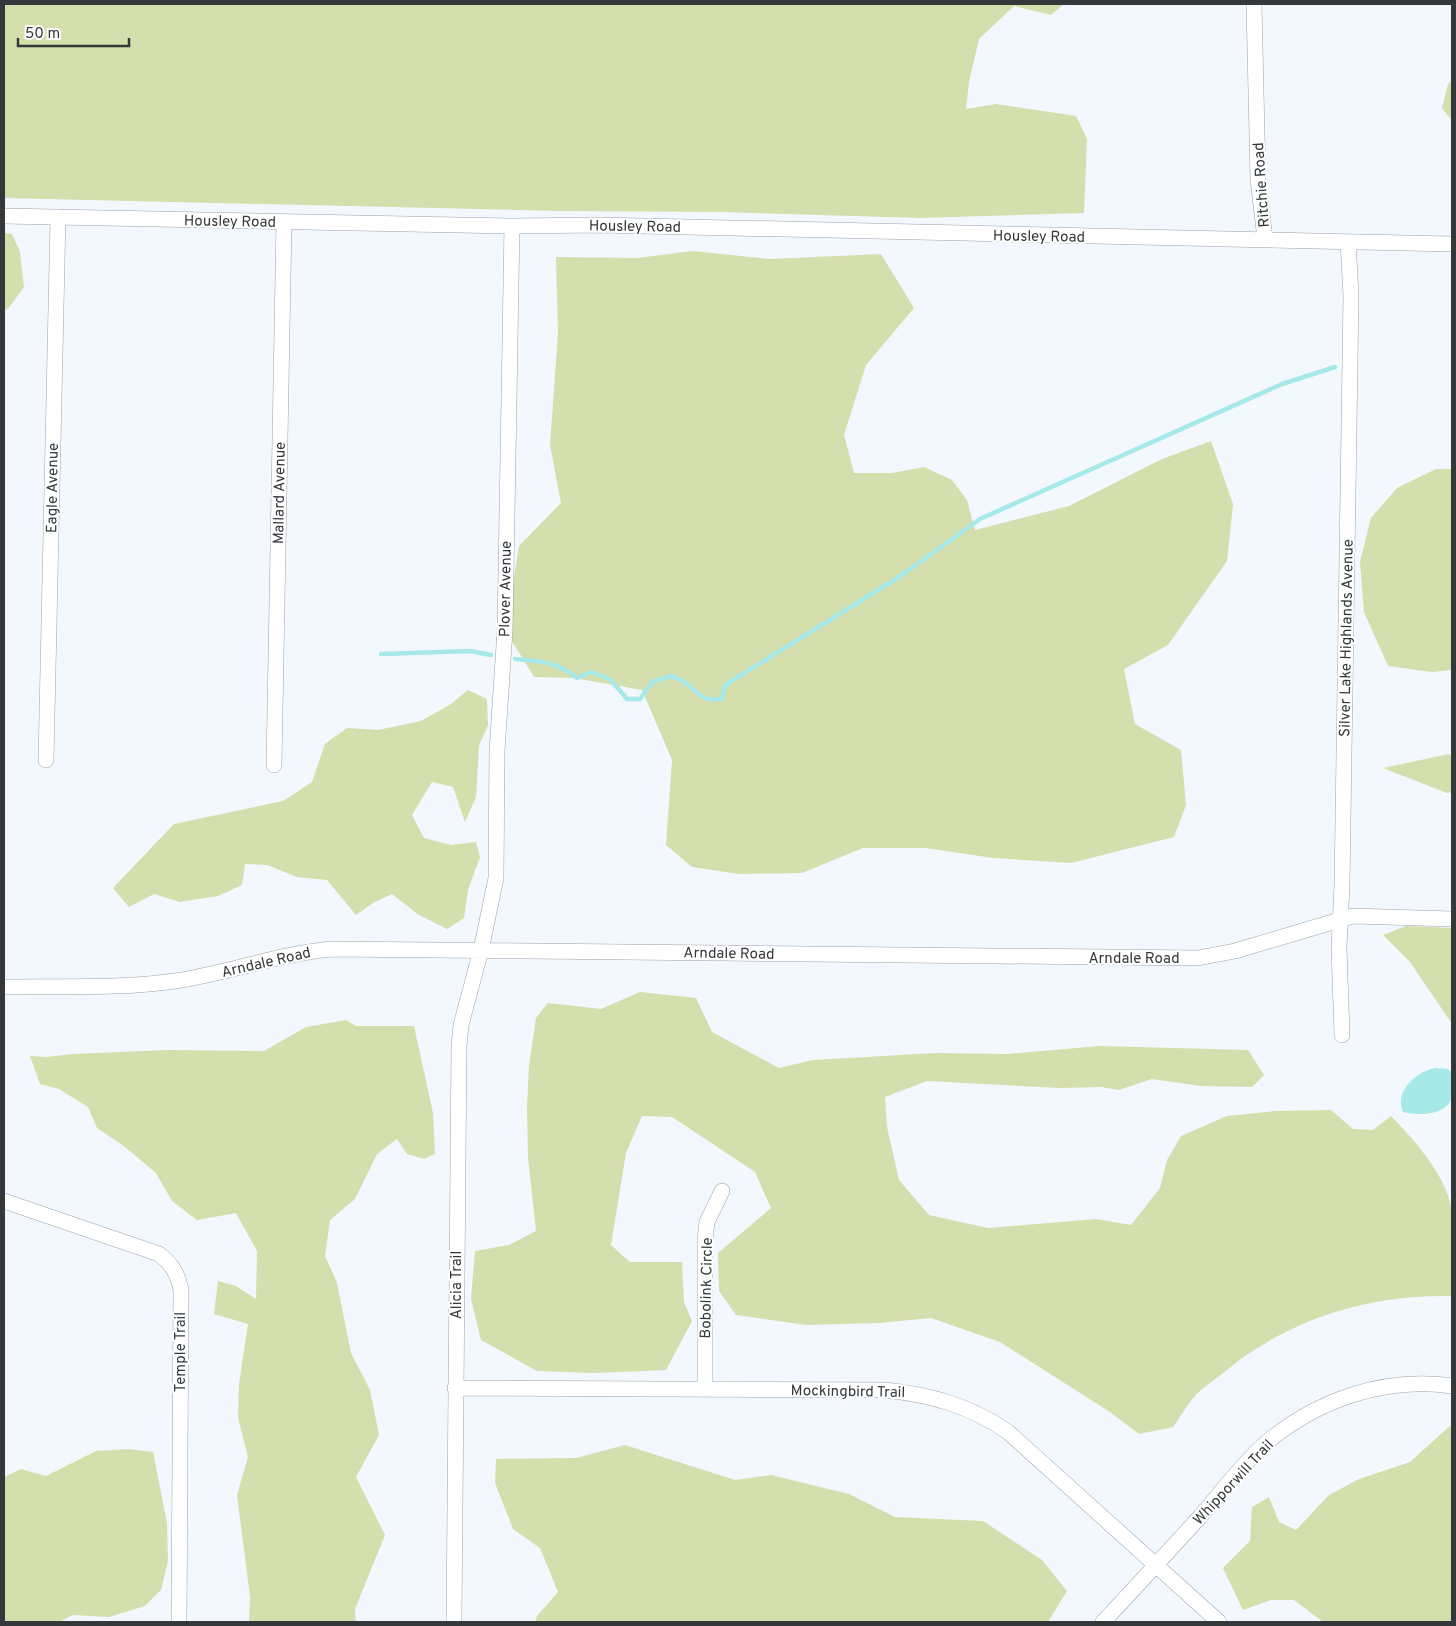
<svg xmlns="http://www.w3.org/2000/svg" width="1456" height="1626" font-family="Overpass,sans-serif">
	<rect width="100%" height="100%" fill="#f2f8fe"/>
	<path fill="#d5dead" d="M4,4h1060l-13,11 -37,-9 -35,33 -10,43 -3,27 30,-5 80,12 11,23 -3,74 -165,5 -197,-6 -163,-1 -555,-13z
		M1452,79v42l-10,-13 6,-24z
		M4,233l8,1 8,18 4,35 -16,22 -4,1z
		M693,251l77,8 111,-5 33,54 -48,57 -22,70 10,38h38l32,-6 28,13 15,20 8,30 94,-24 93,-47 49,-18 22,63 -6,57 -59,84 -44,24 11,55 46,26 5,55 -12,32 -103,26 -78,-5 -67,-10h-63l-61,25 -63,1 -47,-7 -26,-22 6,-85 -30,-70 -68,-12 -40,-1 -29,-47 14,-84 42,-43 -11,-58 8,-112 -2,-76 81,1z
		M1436,469h15l1,2v199l-20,2 -44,-6 -24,-54 -4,-50 11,-44 26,-30z
		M468,690l19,9 1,26 -9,21 -3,51 -11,25 -12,-35 -21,-5 -20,33 12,23 27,7 25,-3 4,15 -12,33 -4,28 -17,11 -28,-14 -27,-21 -19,9 -17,12 -29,-35 -30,-3 -30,-12 -22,-1 -3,21 -24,11 -38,6 -26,-8 -25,13 -16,-19 61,-64 109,-23 29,-19 13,-38 22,-16 31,2 43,-9 30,-17z
		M1449,754l3,2v36l-5,1 -64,-25z
		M1406,926l46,2v96l-42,-62 -27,-27z
		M640,992l56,6 16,34 67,36 34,-8 123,-7 71,1 93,-8 148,4 16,25 -12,12 -51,-1 -49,-7 -33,11 -18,-3 -41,1 -133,-7 -42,16 2,30 12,53 30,35 59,13 108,-9 35,6 29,-37 7,-28 14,-24 46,-20 49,-5 55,-1 22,19 20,1 18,-14c24,25 56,60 61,95 4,28 0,58 0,85 -84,-2 -165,23 -230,78 -9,7 -19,13 -27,22 -8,9 -15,21 -22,31l-34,7 -29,-22 -110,-70 -69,-24 -52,5 -73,2 -70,-10 -17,-24 -1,-38 53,-45 -16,-36 -83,-55 -30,-1 -16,37 -15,92 19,17h52l2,40 8,19 -26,49 -72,3 -57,-2 -56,-31 -10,-41 4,-48 34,-6 27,-14 -8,-73 -1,-52 2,-40 7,-48 12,-15 53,6z
		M346,1020l10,6h58l19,87 2,41 -11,5 -17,-5 -10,-15 -20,15 -22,45 -25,21 -5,36 12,27 14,70 19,37 9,45 -23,42 29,58 -30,74 1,13h-107l1,-25 -13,-102 11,-38 -10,-39 1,-34 9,-60 -34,-10 4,-33 18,5 20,13 1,-48 -21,-38 -39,7 -25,-19 -16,-28 -31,-26 -28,-19 -9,-21 -29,-18 -19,-5 -10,-28 17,1 25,-3 96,-4 96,1 42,-24z
		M1452,1424v198h-129l-29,-22h-23l-28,10 -20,-42 27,-27 2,-34 17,-10 10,25 17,8 33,-35 30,-16 51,-17z
		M625,1445l110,35 36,-5 78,19 46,23 88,4 59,39 25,31 -19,31h-513l2,-6 21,-24 -18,-44 -27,-19 -18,-46 1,-24 80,-1z
		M129,1449l24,3 14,71 1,38 -7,29 -16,16 -36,11 -36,-2 -14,7h-55v-145l17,-8 25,7 50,-25z"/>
	<path fill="#a7e8e8" d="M1435,1068l13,1 4,4c0,8 2,17 0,24 -6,19 -34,19 -49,15 -9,-21 13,-40 32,-44z"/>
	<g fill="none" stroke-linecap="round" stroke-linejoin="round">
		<path stroke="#a7e8e8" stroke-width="4.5" d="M381,654l89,-3 21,4
			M515,659c23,2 44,3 62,19l14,-6 19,7 17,20h13l12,-17 19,-6c5,2 11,4 15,7 14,11 16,19 36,16l3,-14 174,-108 81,-58 302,-135 53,-17"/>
		<defs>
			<path id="minor" d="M1254,4l4,175 7,60
				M4,216l508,10 88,-1 852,19
				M46,760l12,-543
				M274,765l10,-543
				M4,987c57,-1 115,2 171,-6 53,-8 103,-27 157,-32l866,9 37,-7 118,-35 99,3
				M1342,1035l-3,-88 3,-62 9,-589 -3,-54
				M4,1201l155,53c13,10 19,20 22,36l-2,332
				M455,1388l430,2c46,5 84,15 123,42l211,190
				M705,1389v-149l2,-18 15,-31
				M454,1622l5,-576 2,-21 20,-75 15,-72 1,-127 8,-121 7,-404
				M1103,1622c32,-34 63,-68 95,-103 22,-25 43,-54 68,-76 51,-43 119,-67 186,-57"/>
		</defs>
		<use href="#minor" stroke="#9ba3aa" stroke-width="16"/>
		<use href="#minor" stroke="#fff" stroke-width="15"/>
	</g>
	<g text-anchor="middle" stroke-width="4" stroke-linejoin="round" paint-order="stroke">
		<g font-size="15" fill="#35383b" stroke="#fff">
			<text transform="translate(1261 185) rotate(-94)" y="5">Ritchie Road</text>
			<text transform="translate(230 221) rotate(1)" y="5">Housley Road</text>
			<text transform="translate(635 226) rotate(1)" y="5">Housley Road</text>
			<text transform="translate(1039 236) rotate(1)" y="5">Housley Road</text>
			<text transform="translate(52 488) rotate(-89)" y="5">Eagle Avenue</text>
			<text transform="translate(279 493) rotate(-89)" y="5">Mallard Avenue</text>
			<text transform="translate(505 589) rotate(-89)" y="5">Plover Avenue</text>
			<text transform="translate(1346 638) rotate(-89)" y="5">Silver Lake Highlands Avenue</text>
			<text transform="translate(729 953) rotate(1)" y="5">Arndale Road</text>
			<text x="1134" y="963">Arndale Road</text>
			<text transform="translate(266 962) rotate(-13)" y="5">Arndale Road</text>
			<text transform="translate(456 1285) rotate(-90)" y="5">Alicia Trail</text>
			<text transform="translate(706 1288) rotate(-89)" y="5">Bobolink Circle</text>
			<text transform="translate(180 1352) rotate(-90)" y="5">Temple Trail</text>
			<text transform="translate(848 1391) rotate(1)" y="5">Mockingbird Trail</text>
			<text transform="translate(1233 1482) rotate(-47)" y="5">Whipporwill Trail</text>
		</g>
	</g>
	<rect width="1456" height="1626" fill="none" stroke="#35383b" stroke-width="10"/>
	<path d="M18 38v8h111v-8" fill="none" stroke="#35383b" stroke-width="2.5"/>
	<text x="25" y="38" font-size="15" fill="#35383b" stroke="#ffffff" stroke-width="4" paint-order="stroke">50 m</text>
</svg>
